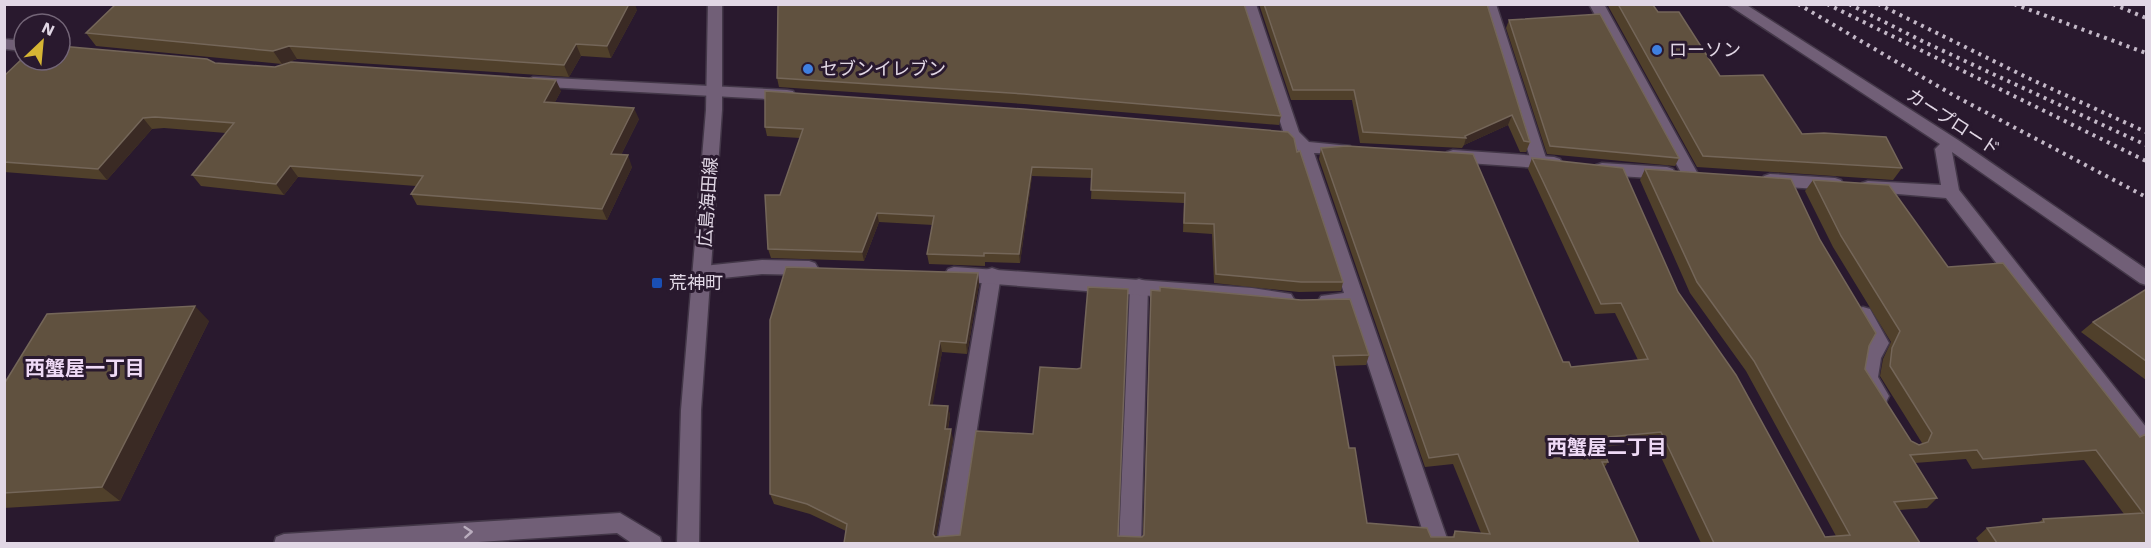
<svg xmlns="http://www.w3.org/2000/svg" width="2151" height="548" font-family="'Work Sans','Noto Sans JP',sans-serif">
	<rect width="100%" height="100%" fill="#29192e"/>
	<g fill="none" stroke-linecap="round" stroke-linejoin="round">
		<defs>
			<path id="lane" d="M1482,4h14l51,157 -2,4h-12l-2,-4z
				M1589,4h15l94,170 -2,4h-12z
				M992,268l6,2 3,5 -42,269h-22l46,-269 3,-5z
				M1139,279l6,2 3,5 -7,258h-22l11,-258 3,-5z
				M1863,307l7,2 19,34 -8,15 -3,19 11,19 -3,6 -7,2 -7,-2 -14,-24 4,-21 8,-14 -16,-29 2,-5z"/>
			<path id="street" d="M1242,4h14l43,128 10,10 41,4 2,4 -2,4 -36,-1 135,391h-22l-78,-237 -28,-1 -3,-5 3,-5 23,-3 -47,-144 -13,-15z
				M1727,4h18l213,136 188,129v16l-6,-2 -188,-131 7,38 187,237v22l-7,-2 -193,-249 -84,-7 -2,-4 2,-4 6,-2 73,4 -6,-36 5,-5z
				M4,39l20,2v10l-20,-2z
				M533,77l254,13 6,1 2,4 -2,4 -6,1 -259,-14 -3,-4z
				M1453,150l101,7 6,2 2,4 -2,4 -6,2 -101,-7 -6,-2 -2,-4 2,-4z
				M1602,163l65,4 6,2 2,4 -2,4 -6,2 -65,-4 -6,-2 -2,-4 2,-4z
				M1770,174l65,4 6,2 2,4 -2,4 -6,2 -65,-4 -6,-2 -2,-4 2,-4z
				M762,260l47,1 6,2 3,5 -3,5 -6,2 -47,-1 -59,6 -6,-2 -3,-5 3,-5 6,-2z
				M954,267l298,21 39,6 3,5 -3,5 -6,2 -331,-25 -6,-2 -3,-5 3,-5z"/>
			<path id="secondary" d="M708,4h14v106l-21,300 -2,134h-22l4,-134 25,-300z
				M620,513l40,24 2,7h-29l-16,-11 -170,11h-173l2,-7 8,-3z"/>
		</defs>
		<use href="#lane" stroke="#433748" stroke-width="3"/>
		<use href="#street" stroke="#433748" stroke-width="3"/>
		<use href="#secondary" stroke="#433748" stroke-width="3"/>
		<use href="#lane" fill="#715f77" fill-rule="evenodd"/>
		<use href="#street" fill="#715f77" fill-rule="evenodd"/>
		<use href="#secondary" fill="#715f77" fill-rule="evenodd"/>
		<path stroke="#c3b8c7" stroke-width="4" stroke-dasharray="3 5" stroke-linecap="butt" d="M1798,4l155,91 193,102
			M1827,4l319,157
			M1849,4l75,38 222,103
			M1878,4l148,73 120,55
			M2014,4l132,49
			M2113,4l33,14"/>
	</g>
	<path fill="#50402b" d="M778,4l503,112 -2,9 -255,-21 -245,-17 -2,-9z
		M1259,4h228l43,138 -4,10h-6l-12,-27 -44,20 -2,3 -102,-5 -8,-43h-61z
		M1607,4h33l18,8 62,64 82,58 100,34 -9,12 -196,-13z
		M637,10l-26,48 -30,-2 -12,21 -272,-18 -15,5 -186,-18 -10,-13z
		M1509,20l170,138 -4,8 -128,-12 -41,-126z
		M4,76l557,15 -6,11 84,17 -18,36 11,12 -25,53 -190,-15 -6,-11 5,-8 -118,-9 -14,18 -83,-9 -9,-11 34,-42 -62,-5 -12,1 -45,51 -103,-8z
		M765,127l532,25 46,130 -2,9 -42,1 -85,-9 -2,-49 -29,-2 1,-29 -93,-4 1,-21 -60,-2 -12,87 -35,-1v4l-56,-2 -2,-10 6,-29 -54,-3 -15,39 -93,-3 -3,-9 12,-54 20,-57 -33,-2z
		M1321,148l242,214 8,5 67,-7 -23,-47 -20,1 -67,-145 4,-11 146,134 147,245 11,-1 -90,-165 -56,-78 -50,-113 5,-11 224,177 -4,23 46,72 8,4h2l1,-2 -42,-67 3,-17 8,-17 -58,-95 -28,-56 8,-11 135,87 192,170 6,106h-167l-3,-5 11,-10 52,-6 4,-3 81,-5 -40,-54 -112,9 -6,-10 -51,4 22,35 -10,10 -28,2 21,33h-219l-47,-101 -52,5 6,15 -4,6 35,75h-795l2,-12 -36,-17 -36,-10 -4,-10 208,-221 1,11 -12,70 -25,-2 -10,53 16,1 2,10 -2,13 5,10 -17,98h206l1,-2 8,-245 218,65 -3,10 -31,1 14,82 18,75 64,14h21l3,-6 26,2 -28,-69 -28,3 -106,-308z
		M2146,291v89l-65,-48 12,-10z
		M209,321l-89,180 -116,7v-124z"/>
	<path fill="#3a2a24" d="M629,4h6l2,6 -26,48 -4,-12z
		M576,44l5,12 -12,21 -5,-12z
		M289,46l8,13 -15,5 -9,-13z
		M556,80l5,11 -12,22 -5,-11z
		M634,108l5,11 -23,46 -5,-11z
		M1512,115l-4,10 -44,20 2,-7 -1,-2z
		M143,118l9,11 -45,51 -9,-11z
		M628,155l4,12 -25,53 -5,-11z
		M290,166l8,11 -14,18 -8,-11z
		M1032,167v9l-12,87 -1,-9z
		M877,213l2,9 -15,39 -2,-9z
		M978,273l1,11 -12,70 -1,-11z
		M195,306l14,15 -89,180 -18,-14z
		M940,341l2,11 -11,63 -2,-10z
		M948,406l2,10 -4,22 -1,-9z
		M951,429l2,10 -18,104 -2,-9z"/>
	<path fill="#60513f" stroke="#746659" stroke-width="1.5" d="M116,4h513l-22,42 -31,-2 -12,21 -275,-19 -16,5 -187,-18z
		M778,4h466l37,112 -257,-22 -247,-16z
		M1264,4h223l43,138 -6,-1 -12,-26 -47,21 1,2 -103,-6 -9,-42h-61z
		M1618,4l35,1 5,7h21l41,64 43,-1 39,59 22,-1 62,4 16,31 -199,-12z
		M1600,14l79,144 -129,-12 -41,-126z
		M60,46l147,13 8,4 60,4 16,-5 265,18 -12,22 90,6 -23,46 17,1 -26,54 -191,-15 12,-18 -133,-10 -14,18 -84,-9 42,-52 -79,-6 -12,1 -45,51 -94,-7v-86l20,-19v3h36z
		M765,91l258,18 265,23 6,6 3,14 3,-1 43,131h-42l-85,-8 -2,-50 -30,-1 1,-30 -94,-3 1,-21 -60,-2 -13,87 -35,-1v3l-57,-2 7,-38 -57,-3 -15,39 -94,-3 -3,-54h15l23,-66 -38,-2z
		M1347,146l126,8 90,208h6l2,5 77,-8 -27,-56 -20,1 -69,-146 91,10 55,124 58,83 89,162 25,-2 -96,-174 -57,-79 -52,-113 146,10 29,61 56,93 -7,13 -4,23 46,72 8,4 9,-3 4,-9 -42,-67 2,-18 8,-17 -59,-95 -28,-56 76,5 59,82 55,-4 137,174 6,-3v109h-149l-10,-15 57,-6 -1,-3 100,-6 -47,-63 -113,9 -6,-9 -67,5 27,43 -43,4 26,41h-206l-53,-111 -63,6 10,24h-6l37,81h-795l3,-19 -40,-20 -37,-10v-174l16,-53 192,6 -12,70 -26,-2 -11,64 19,1 -3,23h6l-18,105 2,3 25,-2 16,-104 57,3 7,-67 37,2 4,-1 7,-81 40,2 -10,247 24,1 2,-2 7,-245 9,1v-4l141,13 49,-1 19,56 -36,1 16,92h6l12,75 60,5 4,9h23l1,-6 35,3 -32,-80 -29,4 -108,-310z
		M2145,290l1,1v70l-53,-39z
		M195,306l-93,181 -98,6v-109l43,-70z"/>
	<defs><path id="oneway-chevron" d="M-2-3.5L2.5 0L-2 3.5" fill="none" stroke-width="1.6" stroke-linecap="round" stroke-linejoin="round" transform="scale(1.5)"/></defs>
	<use stroke="#baadbe" href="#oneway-chevron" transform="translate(468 532) rotate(-4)"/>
	<g fill="#3f7fe0" stroke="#29192e" stroke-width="2">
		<circle cx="1657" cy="50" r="6"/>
		<circle cx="808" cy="69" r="6"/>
	</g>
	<rect fill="#1a4fb4" stroke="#29192e" stroke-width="2" x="651" y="277" width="12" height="12" rx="3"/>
	<g text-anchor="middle" stroke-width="6" stroke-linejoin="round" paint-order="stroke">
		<g font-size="18" fill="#e1d7e5" stroke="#29192e" text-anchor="start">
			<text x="1669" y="56">ローソン</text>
			<text x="820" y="75">セブンイレブン</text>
			<text x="669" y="289">荒神町</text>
		</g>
		<g font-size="18" fill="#e1d7e5" stroke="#29192e">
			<text transform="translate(1953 122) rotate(33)" y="6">カープロード</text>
			<text transform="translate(708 202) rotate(-86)" y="6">広島海田線</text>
		</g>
		<g font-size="20" font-weight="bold" fill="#efdaf6" stroke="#29192e">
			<text x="85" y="375">西蟹屋一丁目</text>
			<text x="1607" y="454">西蟹屋二丁目</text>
		</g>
	</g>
	<rect width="2151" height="548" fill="none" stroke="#e1d7e5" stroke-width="12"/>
	<g transform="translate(42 42) rotate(26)"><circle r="28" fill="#29192e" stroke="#736577" stroke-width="1.5"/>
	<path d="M0-4.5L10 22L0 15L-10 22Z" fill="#d6b534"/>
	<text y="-9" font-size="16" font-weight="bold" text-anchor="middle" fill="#e1d7e5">N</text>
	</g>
</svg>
